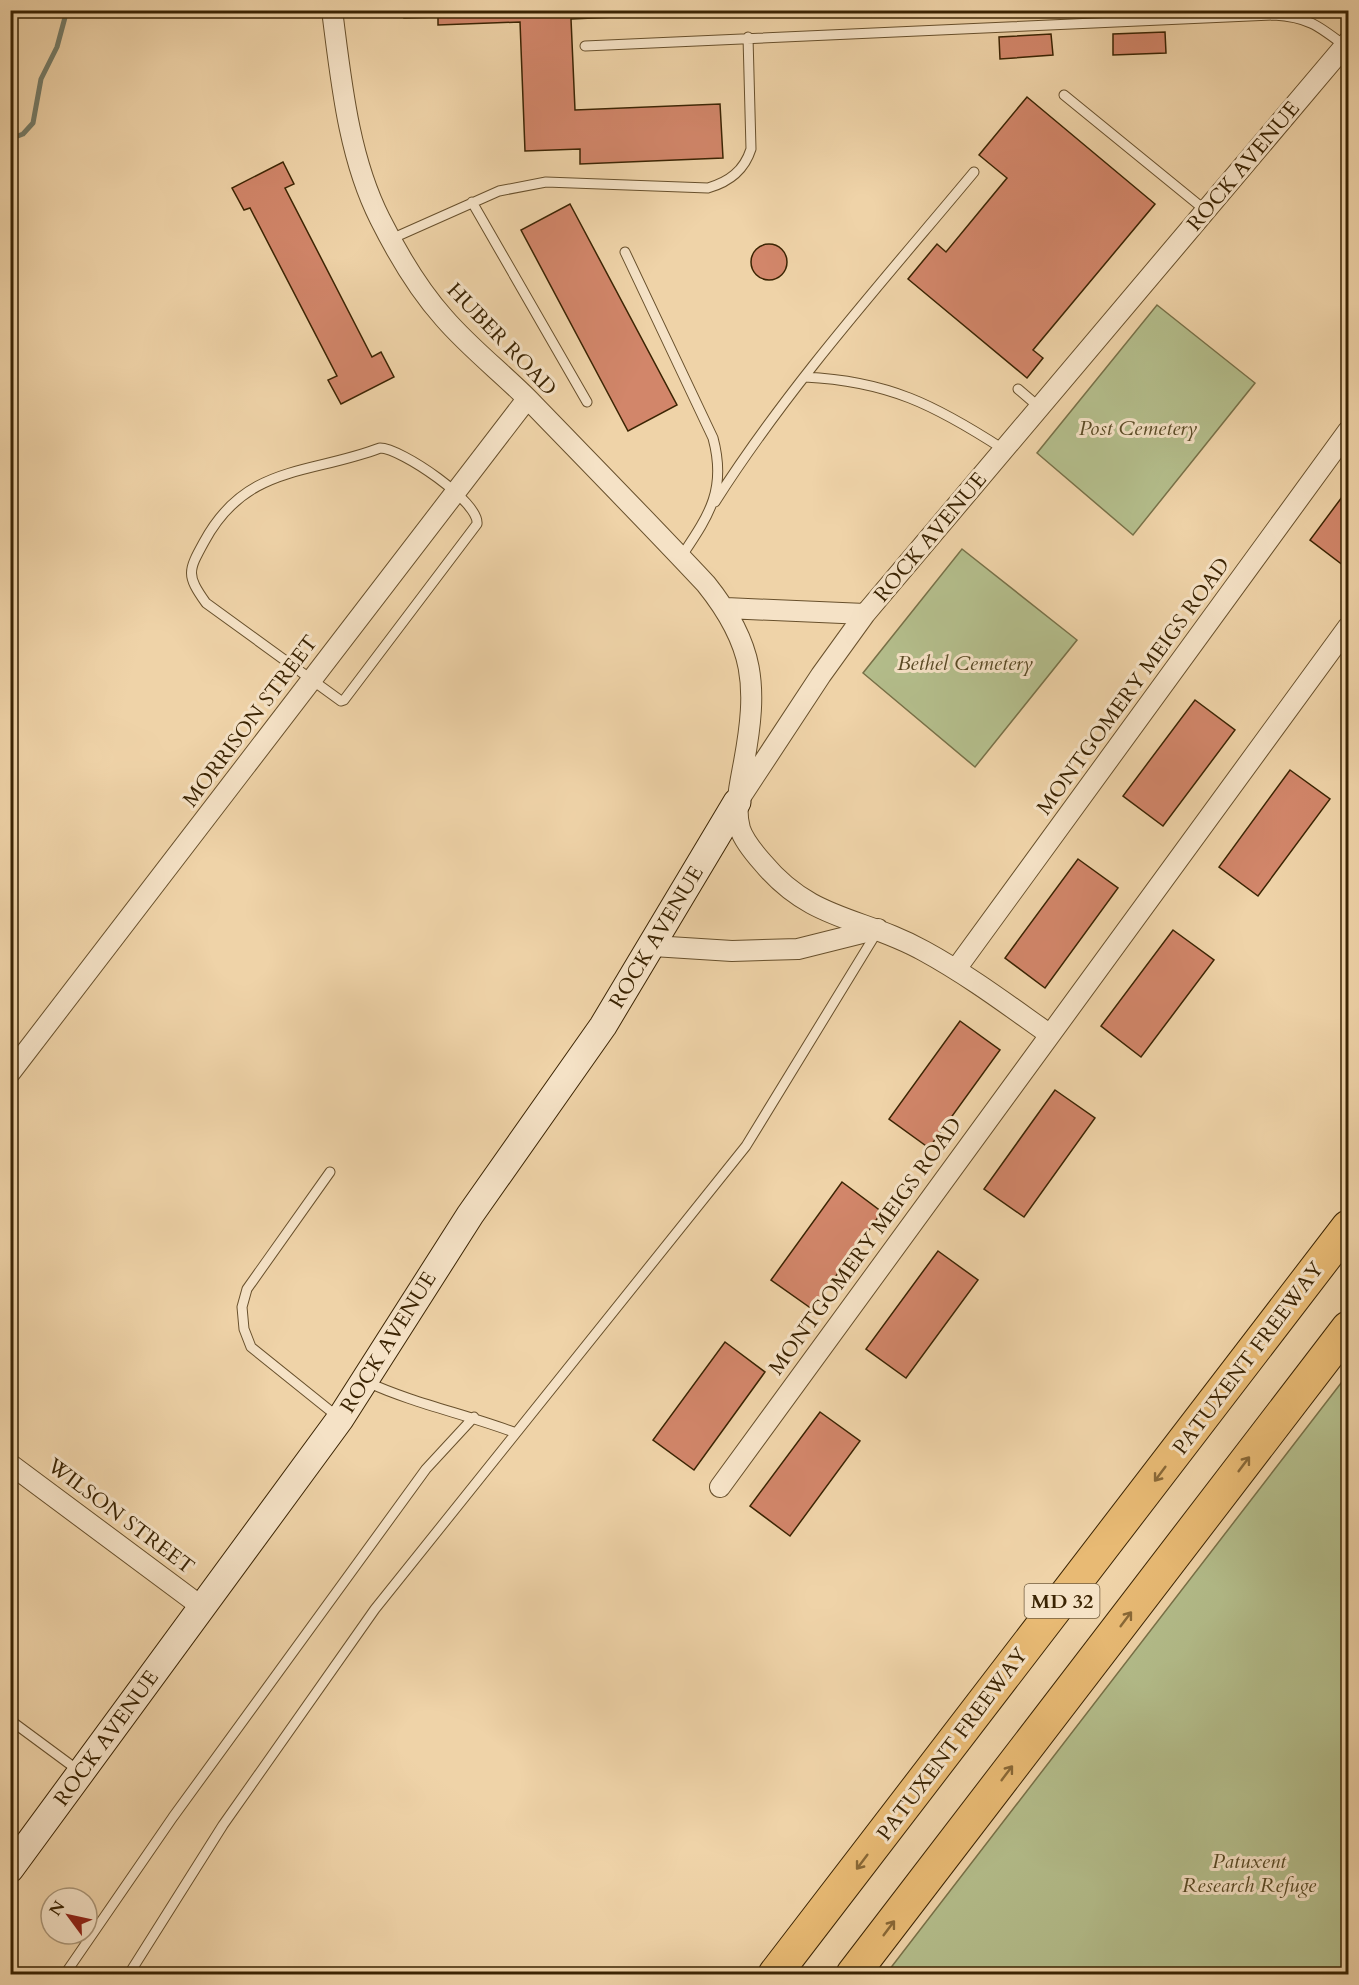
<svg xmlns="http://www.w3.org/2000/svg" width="1359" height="1985" font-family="Cardo,serif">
	<rect width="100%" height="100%" fill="#efd3a8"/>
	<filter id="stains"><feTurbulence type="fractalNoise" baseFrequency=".00333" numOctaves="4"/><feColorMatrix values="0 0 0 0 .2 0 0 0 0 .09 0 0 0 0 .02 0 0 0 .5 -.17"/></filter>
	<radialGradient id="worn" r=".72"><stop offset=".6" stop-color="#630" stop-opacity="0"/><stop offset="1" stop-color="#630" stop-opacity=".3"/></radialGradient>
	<path fill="#b4be8c" stroke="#787148" stroke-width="1.5" d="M1157,305l98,78 -122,152 -96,-82z
		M962,549l115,91 -102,127 -112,-94z
		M1348,1374v600h-462z"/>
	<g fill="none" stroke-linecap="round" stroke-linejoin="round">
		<path stroke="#747c69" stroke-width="5" d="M10,139l13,-5 10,-11 8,-44 16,-32 10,-37"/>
	</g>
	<path fill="#d2866a" stroke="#3b2403" stroke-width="1.5" d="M404,10h298v3l-131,6 4,91 145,-6 3,54 -143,6v-15l-55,2 -5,-129 -82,3v-8l-34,1z
		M1165,32l1,21 -53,2v-21z
		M1051,34l2,21 -53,4 -1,-22z
		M1027,97l128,107 -122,146 10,8 -16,20 -119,-99 29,-35 9,8 61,-74 -28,-23z
		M283,162l11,22 -9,4 87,169 9,-5 13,25 -53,27 -13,-24 9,-4 -87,-168 -6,2 -12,-22z
		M570,204l107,201 -49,26 -107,-201z
		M751 262a18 18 0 1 1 36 0a18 18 0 1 1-36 0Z
		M1348,489v80l-38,-29z
		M1195,700l40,30 -72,96 -40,-30z
		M1290,770l40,29 -72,97 -39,-29z
		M1078,859l40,29 -73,100 -40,-30z
		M1173,930l41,30 -73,97 -40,-31z
		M960,1021l40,29 -71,98 -40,-29z
		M1055,1090l40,28 -71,99 -40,-28z
		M842,1182l40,30 -70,97 -41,-29z
		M938,1251l40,29 -72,98 -40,-29z
		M725,1342l40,30 -71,98 -41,-30z
		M820,1412l40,29 -70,95 -40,-30z"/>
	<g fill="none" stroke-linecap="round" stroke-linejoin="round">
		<defs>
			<path id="lane" d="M585,46l689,-31c34,2 45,11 71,31
				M1064,95l141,115
				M472,202l115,200
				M391,239l108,-48 47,-9 162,6c21,-6 36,-17 43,-39l-3,-112
				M625,252l88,186c14,52 -4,77 -32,119
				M805,377c83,4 130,28 198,72
				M1018,389l21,18
				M380,448c21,0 100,54 97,76l-133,176 -3,1 -135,-98c-20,-28 -18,-32 -2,-61 42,-78 105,-67 176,-94z
				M715,502c75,-118 170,-223 259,-330
				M330,1172l-83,117 -5,18 2,22 7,18 87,70
				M367,1382c48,22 99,32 149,51
				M10,1720l69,51
				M65,1974l108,-157 253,-348 48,-52
				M129,1974l94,-149 152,-216 371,-463 131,-214"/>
			<path id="street" d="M332,10c9,69 16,146 48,209 17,34 38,70 64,99 26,30 57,54 85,82 59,61 119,122 177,184 49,61 52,102 38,178 -4,22 -10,45 -4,67 4,12 15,25 23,34 49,59 101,54 161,88 44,24 84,54 125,83
				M726,608l139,6
				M742,795l79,-120 44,-61 483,-572
				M653,946l79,5 66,-2 80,-20
				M956,969l392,-538
				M10,1073l517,-674
				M10,1464l192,143
				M720,1487l628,-860"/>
			<path id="secondary" d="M10,1869l330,-450 130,-204 133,-189 134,-224"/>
			<path id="highway" d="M775,1974l573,-747
				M853,1974l495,-646"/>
		</defs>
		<use href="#lane" stroke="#68502c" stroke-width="11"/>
		<use href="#street" stroke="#68502c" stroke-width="22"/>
		<use href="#secondary" stroke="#3b2403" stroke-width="29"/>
		<use href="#highway" stroke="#3b2403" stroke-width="35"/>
		<use href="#lane" stroke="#f5e2c6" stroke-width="9"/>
		<use href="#street" stroke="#f5e2c6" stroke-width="20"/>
		<use href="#secondary" stroke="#f5e2c6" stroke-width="27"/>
		<use href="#highway" stroke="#e8ba74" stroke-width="33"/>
	</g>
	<defs><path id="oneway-shaft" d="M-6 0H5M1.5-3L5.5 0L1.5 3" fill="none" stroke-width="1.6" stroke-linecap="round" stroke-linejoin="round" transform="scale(1.5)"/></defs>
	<g stroke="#896836">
		<use href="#oneway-shaft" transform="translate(1244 1464) rotate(-53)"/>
		<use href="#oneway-shaft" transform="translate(1160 1474) rotate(127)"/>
		<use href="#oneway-shaft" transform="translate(1126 1619) rotate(-53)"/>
		<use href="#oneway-shaft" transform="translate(1007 1773) rotate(-53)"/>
		<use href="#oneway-shaft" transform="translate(862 1862) rotate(127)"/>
		<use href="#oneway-shaft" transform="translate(889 1928) rotate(-53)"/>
	</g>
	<g text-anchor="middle" stroke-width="6" stroke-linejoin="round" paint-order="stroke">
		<rect fill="#f5e2c6" stroke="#735d3e" stroke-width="1.5" x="1024.5" y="1584" width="75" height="34" rx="4.5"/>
		<g font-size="20" font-weight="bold" fill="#3b2403">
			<text x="1062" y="1608">MD 32</text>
		</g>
		<g font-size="21" fill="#3b2403" stroke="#f5e2c6">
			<text transform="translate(1243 166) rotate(-50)" y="7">ROCK AVENUE</text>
			<text transform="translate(502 339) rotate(46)" y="7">HUBER ROAD</text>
			<text transform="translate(930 537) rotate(-50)" y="7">ROCK AVENUE</text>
			<text transform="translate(1133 686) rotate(-54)" y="7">MONTGOMERY MEIGS ROAD</text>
			<text transform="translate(250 721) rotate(-53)" y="7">MORRISON STREET</text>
			<text transform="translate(656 937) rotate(-59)" y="7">ROCK AVENUE</text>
			<text transform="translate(865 1246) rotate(-54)" y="7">MONTGOMERY MEIGS ROAD</text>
			<text transform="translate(388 1342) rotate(-58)" y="7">ROCK AVENUE</text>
			<text transform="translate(1248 1358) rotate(-53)" y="7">PATUXENT FREEWAY</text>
			<text transform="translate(121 1516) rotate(37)" y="7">WILSON STREET</text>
			<text transform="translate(106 1738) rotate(-54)" y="7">ROCK AVENUE</text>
			<text transform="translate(952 1744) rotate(-53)" y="7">PATUXENT FREEWAY</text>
		</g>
		<g font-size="21" font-style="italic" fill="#594a25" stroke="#f5e2c6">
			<text x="1138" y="435">Post Cemetery</text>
			<text x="965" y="670">Bethel Cemetery</text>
			<text x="1249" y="1868">Patuxent<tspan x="1249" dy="24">Research Refuge</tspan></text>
		</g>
	</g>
	<rect width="1359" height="1985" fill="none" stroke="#efd3a8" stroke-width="36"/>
	<rect x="12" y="12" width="1335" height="1961" fill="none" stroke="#3b2403" stroke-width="3"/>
	<rect x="18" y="18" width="1323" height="1949" fill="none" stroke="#3b2403" stroke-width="1.5"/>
	<g transform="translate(69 1916) rotate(303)"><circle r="28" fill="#f5e2c6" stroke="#ab9678" stroke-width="1.5"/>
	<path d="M0-4.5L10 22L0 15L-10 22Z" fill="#8f2418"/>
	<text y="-9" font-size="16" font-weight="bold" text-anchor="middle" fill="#3b2403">N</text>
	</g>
	<rect width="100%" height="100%" filter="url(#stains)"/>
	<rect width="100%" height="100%" fill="url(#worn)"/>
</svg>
